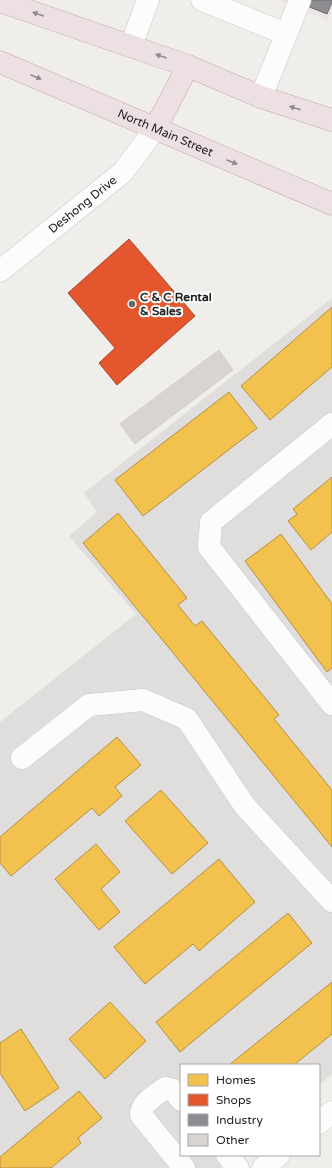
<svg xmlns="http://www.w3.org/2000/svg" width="332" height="1168" font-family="'Varela Round',sans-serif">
	<rect width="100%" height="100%" fill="#f0eeeb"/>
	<path fill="#dfdedc" d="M332,298v776l-13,11v-20h-138v90h55l-16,13h-220v-446l136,-108 -67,-78 28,-24 -13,-19z"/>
	<path fill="#ede4e9" d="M277,0h55v10l-4,11z"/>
	<path fill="#f2c14e" stroke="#b49141" d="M332,307v60l-62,53 -29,-34z
		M229,392l28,36 -114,88 -28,-36z
		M332,477v55l-21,18 -23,-29 9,-7 -4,-5z
		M118,513l69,85 -9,7 17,21 7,-5 77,94 -5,4 58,71v57l-249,-304z
		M281,534l51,70v64l-5,4 -82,-111z
		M117,737l24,28 -26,22 7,9 -23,20 -7,-8 -81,68 -11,-13v-26z
		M161,790l47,53 -36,31 -47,-53z
		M96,844l24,28 -19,17 19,23 -21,18 -44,-51z
		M219,859l36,43 -56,49 -6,-7 -48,40 -31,-37z
		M288,913l24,30 -132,109 -24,-30z
		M332,982v52l-38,31h-65z
		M110,1002l36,39 -41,38 -36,-40z
		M21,1029l38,59 -34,23 -25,-38v-30z
		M79,1091l23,27 -24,20 3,5 -30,25h-51v-11z"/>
	<path fill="#e4572e" stroke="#aa472a" d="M129,239l66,77 -78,69 -18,-22 16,-15 -47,-55z"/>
	<path fill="#8d8d92" stroke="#6d6d70" d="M310,0h22v2l-5,12 -20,-8z"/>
	<path fill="#d7d4d2" stroke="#d3d0cc" d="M219,350l14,20 -98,74 -15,-20z"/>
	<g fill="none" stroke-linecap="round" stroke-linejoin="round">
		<defs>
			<g id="minor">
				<path d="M202,0l84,34"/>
				<path d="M131,46l17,-46"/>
				<path d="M261,97l39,-97"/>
				<path id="s1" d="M0,271l123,-99 32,-43"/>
				<path d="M332,424l-121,98 -2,25 123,157"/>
				<path d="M22,758l67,-53 54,-5 44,19 57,86 88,96"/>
				<path d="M181,1100l-8,-10 -8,-2c-8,7 -25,15 -24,27l43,53"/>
				<path d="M319,1123l13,-11"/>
				<path d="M227,1155l11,13"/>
				<path d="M263,1168l16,-13"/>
			</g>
			<g id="highway">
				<path d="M0,1l188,65 73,31 71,23"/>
				<path id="s2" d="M0,62l332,142"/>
				<path d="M155,129l33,-63"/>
			</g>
		</defs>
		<use href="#minor" stroke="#c9c8c7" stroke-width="23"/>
		<use href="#highway" stroke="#c5a2ac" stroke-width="23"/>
		<use href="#minor" stroke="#fdfcfc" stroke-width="22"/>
		<use href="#highway" stroke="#ece0e2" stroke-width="22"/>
	</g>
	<defs><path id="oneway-solid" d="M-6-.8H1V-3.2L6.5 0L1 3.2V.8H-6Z"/></defs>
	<g fill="#918a8c">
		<use href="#oneway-solid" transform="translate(38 14) rotate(-161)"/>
		<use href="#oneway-solid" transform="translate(161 56) rotate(-161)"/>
		<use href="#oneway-solid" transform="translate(36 77) rotate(23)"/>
		<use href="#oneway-solid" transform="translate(295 108) rotate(-162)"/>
		<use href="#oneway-solid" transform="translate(232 162) rotate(23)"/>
	</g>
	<circle fill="#6a6968" stroke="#fff" stroke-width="1.5" cx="132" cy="304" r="4"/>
	<g text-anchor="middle" stroke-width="4" stroke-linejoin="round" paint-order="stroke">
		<g font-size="12" fill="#222" stroke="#fff">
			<text dy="4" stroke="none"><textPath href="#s2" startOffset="180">North Main Street</textPath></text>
			<text dy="4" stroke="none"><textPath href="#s1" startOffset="106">Deshong Drive</textPath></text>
		</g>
		<g font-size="12" font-weight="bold" fill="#222" stroke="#fff" text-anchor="start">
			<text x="140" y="301">C &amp; C Rental<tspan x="140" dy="14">&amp; Sales</tspan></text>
		</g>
	</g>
	<rect x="180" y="1064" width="140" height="92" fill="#ffffff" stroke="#a7a7a7"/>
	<rect x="188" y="1074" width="20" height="12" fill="#f2c14e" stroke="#a7a7a7"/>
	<text x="216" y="1084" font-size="12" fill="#222222">Homes</text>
	<rect x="188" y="1094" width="20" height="12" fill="#e4572e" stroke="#a7a7a7"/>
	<text x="216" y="1104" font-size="12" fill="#222222">Shops</text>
	<rect x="188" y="1114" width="20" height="12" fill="#8d8d92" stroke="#a7a7a7"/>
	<text x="216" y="1124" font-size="12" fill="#222222">Industry</text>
	<rect x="188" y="1134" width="20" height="12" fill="#d7d4d2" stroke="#a7a7a7"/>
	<text x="216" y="1144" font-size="12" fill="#222222">Other</text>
</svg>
